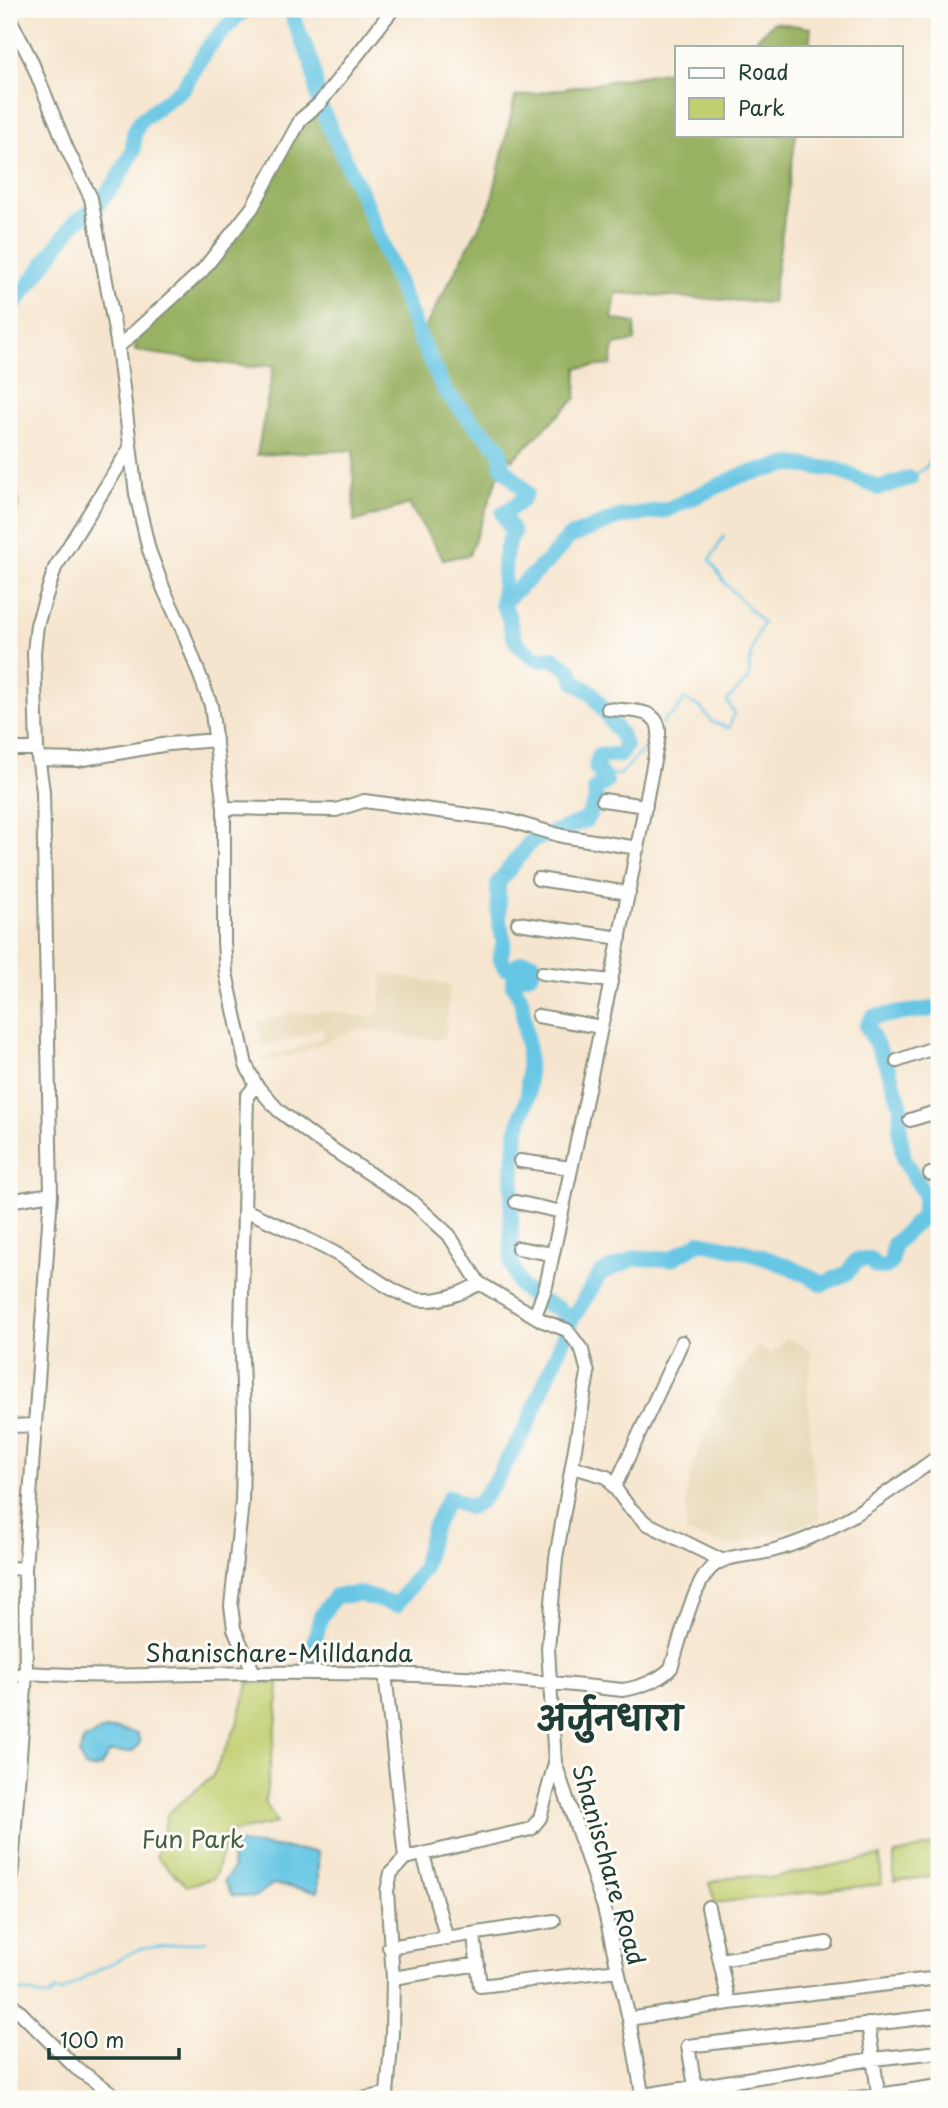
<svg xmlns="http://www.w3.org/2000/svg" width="948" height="2108" font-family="'Playpen Sans','Playpen Sans Deva',sans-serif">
	<rect width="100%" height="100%" fill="#fdfcf7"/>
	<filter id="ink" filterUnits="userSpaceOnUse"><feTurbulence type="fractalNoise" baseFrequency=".0143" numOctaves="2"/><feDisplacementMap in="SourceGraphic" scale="14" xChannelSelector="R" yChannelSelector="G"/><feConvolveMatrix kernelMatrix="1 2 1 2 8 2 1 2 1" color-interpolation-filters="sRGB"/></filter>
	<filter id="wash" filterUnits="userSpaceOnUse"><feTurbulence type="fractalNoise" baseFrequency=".00686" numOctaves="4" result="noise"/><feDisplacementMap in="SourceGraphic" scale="28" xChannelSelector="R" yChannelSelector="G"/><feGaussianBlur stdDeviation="1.57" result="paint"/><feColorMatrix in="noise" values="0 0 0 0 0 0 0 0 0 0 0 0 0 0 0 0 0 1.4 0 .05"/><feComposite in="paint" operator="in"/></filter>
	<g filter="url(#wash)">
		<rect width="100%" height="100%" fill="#f6e5ce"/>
		<path fill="#e7daba" d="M382,973l68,12 -5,51 -8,4 -80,-11 -67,27 -27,6 -1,-5 36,-9 27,-12 -3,-9 -20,9 -41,11 -4,-26 34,-8 44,-1 35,5 10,-3z
			M787,1338l25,13 -4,37 2,53 10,79 -88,26 -46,-13v-37l8,-35 29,-66 36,-49 12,8z"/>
		<path fill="#c1ce70" stroke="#708652" stroke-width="2" d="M249,1682l30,1 -2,36 -12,83 12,21 -49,10 -14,45 -27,8 -31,-29 12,-44 44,-36 24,-50z
			M939,1843v33l-45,5v-26z
			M880,1856l2,28 -167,19 -6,-20 31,-8 29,3z"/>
		<path fill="#98b162" stroke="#5c774b" stroke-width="2" d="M774,22l37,6 -2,19h-61z
			M677,70v65h119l-24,168 -156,-10 -4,26 23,4v18l-21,4 -3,20 -34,3 -1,30 -64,62 -12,-12 2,18 -33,89 -26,4 -34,-55 -55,18 -1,-72 -96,5 17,-90 -24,2 -115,-16 2,-19 96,-100 48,-77 38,-51 48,102 53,131 71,-133 24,-107z
			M9,457l10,48 -8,21h-2z"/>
		<path fill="#66c6e4" stroke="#42828c" stroke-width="2" d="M116,1729l21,4 3,9c-7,15 -17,9 -30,10l-10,15 -9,2 -6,-2 -6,-12 5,-15 19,-10z
			M240,1843l78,9v40l-45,-8 -18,13 -23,-2 -8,-14 9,-12 -3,-18z"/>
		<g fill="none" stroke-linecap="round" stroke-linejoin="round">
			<path stroke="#66c6e4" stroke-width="2.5" d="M910,478l16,-11 13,-18
				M662,724l3,-6 9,-4 11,-15 16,9 11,14 17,6 5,-15 -7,-12 22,-23c0,-21 4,-36 14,-55l-38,-40 -15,-23 14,-24
				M601,774l19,1 33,-36
				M9,1993l2,-4 38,8 7,-7 6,2 27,-17 50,-26 68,-8"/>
			<path stroke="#66c6e4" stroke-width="16" d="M292,9l2,12 18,42 7,41 48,102 53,132 25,53 30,34 24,22 3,19 24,26 -5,9 -18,13 10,19c-13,21 -7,47 -11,70 7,10 7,17 10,28 3,15 16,22 28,29l13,-2 17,12 5,12 17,11 30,44 3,9 -5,9h-21l-3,12 10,15 -11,7 1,13 -10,18 -55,21 -33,42 1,38 5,21 -4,16 5,10 8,1c7,-7 11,-9 20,-6l1,5 -4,6 -17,5v6l8,14 7,52v44l-10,33 -5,42 -2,55 1,40 8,21 15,13 24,10 12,11
				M9,312l65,-89 20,-14 22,-27 17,-31 1,-18 7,-13 42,-32 26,-42 27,-29 11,-8
				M502,603l47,-43 20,-23 50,-20 47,-7 76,-35 49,-11 47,6 41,18 31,-10
				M309,1662l12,-46 14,-20 24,-2 37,11 27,-36 9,-38 17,-34 20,10 10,-4 17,-23 31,-54 44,-106 30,-47 35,-15 35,1 29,-17c44,8 84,19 123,42l24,-11 10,-13 13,-1 7,8h8l6,-4 3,-19 28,-27 3,-22 -21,-35 -4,-26 1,-28 -14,-41 -20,-39 6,-9 66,-9"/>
		</g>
	</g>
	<g filter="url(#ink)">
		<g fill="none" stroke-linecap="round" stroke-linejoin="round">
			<defs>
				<path id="minor" d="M9,17l22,43 36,89 24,49 27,149 18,147 13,56 15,40 19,41 28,74 13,103v133l2,32 20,92 10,20 22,25 37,28 98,64 36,33 30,48 64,38 24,9 15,20 6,23 -32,185 -8,91 7,114 49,145 25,111 14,80
					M118,347l84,-76 50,-63 49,-89 18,-15 74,-95
					M9,749h28
					M38,759l40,1 90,-16 48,-4
					M603,800l43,6
					M224,808l112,2 28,-9 143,19 55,16 76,12
					M538,879l91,14
					M518,923l102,15
					M542,973l69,8
					M538,1016l63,11
					M897,1061l42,-15
					M910,1120l29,-9
					M520,1161l51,7
					M930,1174l9,-2
					M9,1201l42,-7
					M516,1202l46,10
					M245,1210c34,16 70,31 102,50 22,13 55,42 81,40 16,0 38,-8 51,-17
					M518,1248l34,6
					M535,1316l11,-30 16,-74 49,-231 48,-246c2,-28 -30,-24 -51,-26
					M9,1426l26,-1
					M573,1467l34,10 21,29 18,17 75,37
					M615,1486l67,-144
					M9,1568l16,1
					M254,1673l-20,-44 -3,-23 11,-104 2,-87 -3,-85 6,-234 9,-11
					M385,1673l20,185
					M9,1677l17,-4c76,5 153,1 229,0 123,-1 245,3 367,17 16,-2 38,-10 49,-22 9,-26 21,-81 39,-99 14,-15 42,-13 61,-18 63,-16 116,-58 168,-95
					M423,1855l24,84
					M708,1907l21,96
					M9,1909l17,-236 -1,-104 26,-375 -8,-403 -6,-42 -3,-97 3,-27 18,-57 75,-120
					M474,1935l6,51 138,-16
					M389,1947l165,-26
					M720,1960l107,-17
					M393,1978l85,-14
					M9,2001l67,67 44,31
					M629,2019l100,-16 210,-25
					M868,2024l11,75
					M695,2086l-7,-40 251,-30
					M643,2095l230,-36 66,-7
					M360,2099l27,-5 5,-60 1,-56 -6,-87 4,-18 14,-15 126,-29 9,-11 15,-55
					M851,2099l88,-13"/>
			</defs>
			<use href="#minor" stroke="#8a9181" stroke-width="16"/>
			<use href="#minor" stroke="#fff" stroke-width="12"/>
		</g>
	</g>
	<g text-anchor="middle" stroke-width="6" stroke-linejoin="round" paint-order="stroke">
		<g font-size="24" fill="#1f3d34" stroke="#fdfcf7">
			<text x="279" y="1662">Shanischare-Milldanda</text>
			<text transform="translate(608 1865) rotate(74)" y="8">Shanischare Road</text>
		</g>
		<g font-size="24" fill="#486143" stroke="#fdfcf7">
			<text x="193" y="1848">Fun Park</text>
		</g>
		<g font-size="32" font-weight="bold" fill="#1f3d34" stroke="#fdfcf7">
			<text x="609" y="1730">अर्जुनधारा</text>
		</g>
	</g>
	<rect width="948" height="2108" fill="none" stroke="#fdfcf7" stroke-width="35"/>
	<rect x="675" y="46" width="228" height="91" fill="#fdfcf7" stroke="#a4b0a9" stroke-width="2"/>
	<rect x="689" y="68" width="35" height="10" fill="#ffffff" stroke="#a4b0a9" stroke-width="2"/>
	<text x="738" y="80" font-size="21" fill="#1f3d34">Road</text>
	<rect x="689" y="98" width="35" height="21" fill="#c1ce70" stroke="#a4b0a9" stroke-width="2"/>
	<text x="738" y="116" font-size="21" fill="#1f3d34">Park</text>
	<path d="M49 2048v10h130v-10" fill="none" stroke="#1f3d34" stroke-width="3.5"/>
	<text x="60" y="2048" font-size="21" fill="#1f3d34" stroke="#fdfcf7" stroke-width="5" paint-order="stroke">100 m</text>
</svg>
